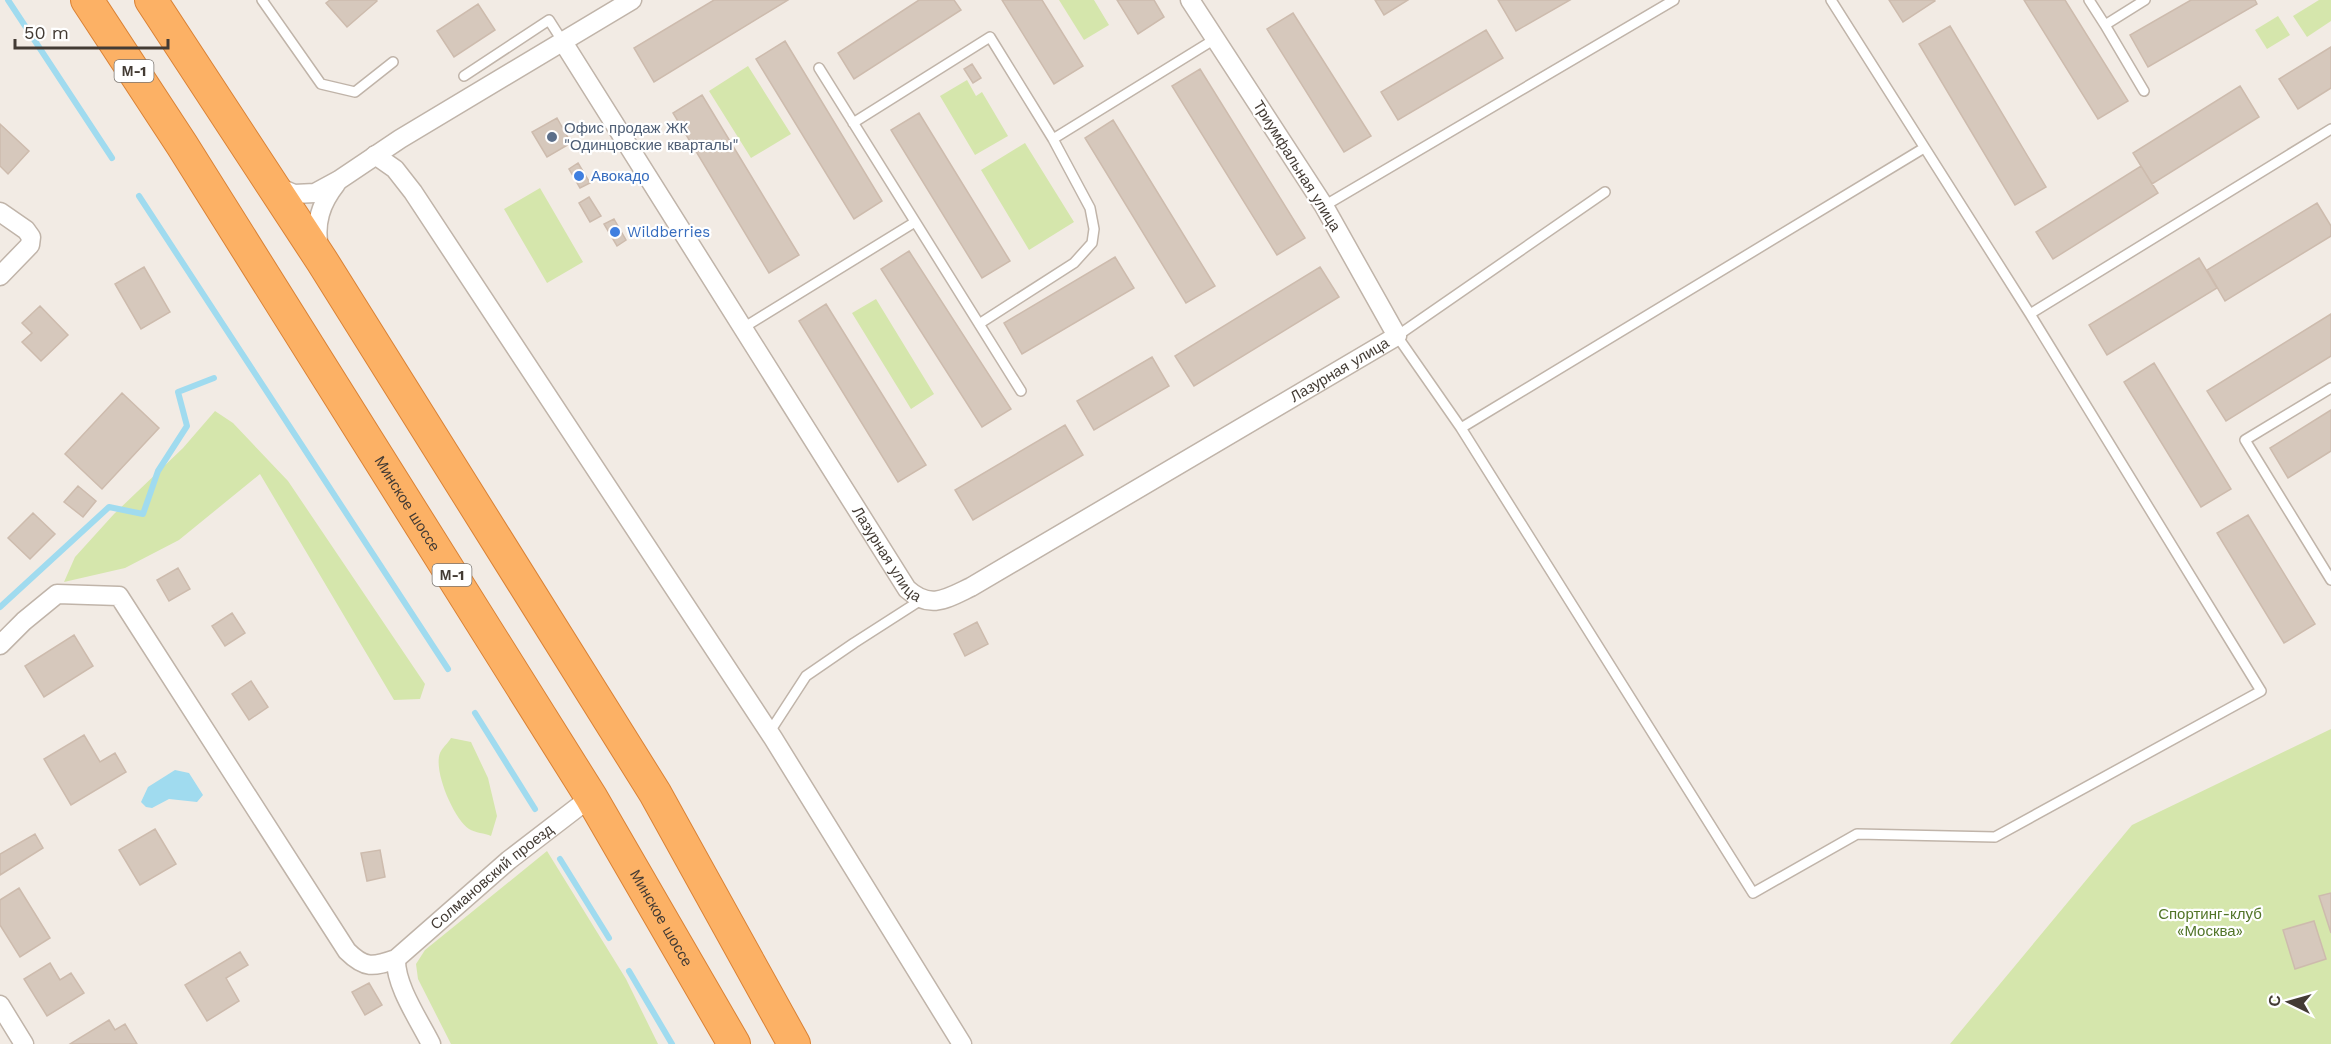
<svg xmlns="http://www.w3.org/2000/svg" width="2331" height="1044" font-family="'Work Sans',sans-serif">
	<rect width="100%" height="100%" fill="#f2ebe4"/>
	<path fill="#d5e6ac" d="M1059,0h35l15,25 -25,15z
		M2319,0h12v21l-24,16 -14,-21z
		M2278,16l12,19 -23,14 -12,-19z
		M748,66l43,68 -40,24 -42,-67z
		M967,80l9,16 6,-4 26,44 -33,19 -35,-59z
		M1025,143l49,79 -45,28 -48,-80z
		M540,188l43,74 -36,21 -43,-74z
		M876,299l58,95 -23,15 -59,-96z
		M215,411l18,12 55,58 137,203 -5,15 -26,1 -134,-226 -81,66 -54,28 -61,14 11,-25 39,-43 69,-66z
		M2331,729v315h-381l182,-219z
		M451,738l20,4 17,36 9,38 -6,20c-6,-3 -16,-3 -22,-7 -15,-10 -36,-58 -29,-76 2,-5 8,-10 11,-15z
		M547,851l79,128 32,65h-207l-33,-65 -2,-15 9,-14z"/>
	<path fill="#a0dbef" d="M175,770l14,3 14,22 -6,7 -28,-3 -17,9 -6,-1 -5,-5 7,-15z"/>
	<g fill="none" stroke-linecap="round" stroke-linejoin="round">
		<path stroke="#a0dbef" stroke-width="6" d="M8,0l104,158
			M139,196l309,473
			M0,607l109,-100 34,7 15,-43 29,-45 -9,-34 36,-14
			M475,713l60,96
			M560,859l49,79
			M629,971l43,73"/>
	</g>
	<path fill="#d6c8bc" stroke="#cdbbad" stroke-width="1.5" d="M330,0h46l1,1 -30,26 -21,-24z
		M714,0h74l-134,82 -20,-34z
		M919,0h35l7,10 -107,69 -16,-26z
		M1002,0h40l41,66 -29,18z
		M1117,0h37l10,17 -26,17z
		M1375,0h33l-24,15z
		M1498,0h72l-54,31z
		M1889,0h45l1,1 -32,21z
		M2024,0h41l63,101 -30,18z
		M2191,0h64l2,4 -109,63 -18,-32z
		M478,4l17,26 -41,27 -17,-26z
		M1293,13l78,123 -27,16 -77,-123z
		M1950,26l96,161 -31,18 -96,-161z
		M1486,30l17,28 -105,62 -17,-28z
		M785,41l97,160 -28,18 -98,-160z
		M2331,47v41l-33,21 -19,-30z
		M972,64l9,14 -8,5 -9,-14z
		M1200,69l105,169 -28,17 -105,-169z
		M2240,86l19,31 -107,67 -19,-31z
		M702,95l97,160 -30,18 -96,-160z
		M919,113l91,148 -28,17 -91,-148z
		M557,118l14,25 -24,14 -15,-25z
		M1113,120l102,166 -29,17 -101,-165z
		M0,124l29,27 -21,23 -8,-8z
		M578,163l12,20 -10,5 -11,-19z
		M2141,166l17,27 -105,66 -17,-27z
		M589,197l12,19 -11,6 -11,-19z
		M2317,203l14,23v10l-106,65 -18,-31z
		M614,219l12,21 -9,6 -13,-22z
		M909,251l102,158 -29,18 -101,-158z
		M1115,257l19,31 -112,66 -18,-31z
		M2199,258l18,30 -110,67 -18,-30z
		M144,267l26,45 -29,17 -26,-45z
		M1320,267l19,30 -145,89 -19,-30z
		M826,304l100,161 -28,17 -99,-161z
		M40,306l28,29 -27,26 -19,-19 10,-9 -10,-10z
		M2331,314v42l-105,65 -19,-30z
		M1152,357l17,29 -75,44 -17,-29z
		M2154,363l77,126 -30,18 -77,-125z
		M122,393l37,35 -57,61 -37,-35z
		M2331,410v41l-43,27 -18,-30z
		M1065,425l18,30 -110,65 -18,-30z
		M78,486l18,15 -13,16 -19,-15z
		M33,513l22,21 -25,25 -22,-21z
		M2248,515l67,109 -31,19 -67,-110z
		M178,568l12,21 -21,12 -12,-21z
		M232,613l13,20 -20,13 -13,-20z
		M977,622l11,22 -23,12 -11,-22z
		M74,635l19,31 -49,31 -19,-31z
		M251,681l17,26 -19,13 -17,-26z
		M84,735l16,27 15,-9 11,19 -55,33 -27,-46z
		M155,829l21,35 -36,21 -21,-35z
		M35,834l8,14 -43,27v-21z
		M380,850l5,27 -18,4 -6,-28z
		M19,888l31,50 -30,19 -20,-32v-25z
		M2331,893v40l-12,-37z
		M2314,921l12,38 -31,10 -12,-39z
		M240,952l8,13 -22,13 13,23 -32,20 -22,-36z
		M50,963l10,17 11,-7 13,20 -37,23 -23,-37z
		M369,983l13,22 -17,10 -13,-23z
		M109,1020l6,10 10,-6 12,20h-67z"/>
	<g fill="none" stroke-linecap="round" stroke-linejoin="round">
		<defs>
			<path id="lane" d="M262,0l59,84 34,8 38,-30
				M2089,0l16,25 40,-25
				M2105,25l39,66
				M819,68l202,323
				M464,76l85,-56 14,22
				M853,123l137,-86 63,102 37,69 4,21 -2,14 -18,20 -95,61
				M1053,139l162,-100
				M1605,192l-208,144 64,92 292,465 104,-59 138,3 266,-146 -231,-377 -199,-314
				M1324,206l350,-206
				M2030,314l301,-185
				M743,328l172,-106
				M2331,388l-86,52 86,140
				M1461,428l463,-280
				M769,733l37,-57 48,-33 67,-43"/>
			<g id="street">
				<path id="s1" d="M563,42l344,547c23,21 39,10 64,-2l426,-251 -73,-130 -134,-206"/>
				<path d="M375,155l20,14 18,23 360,546 189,306"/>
				<path d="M276,186l18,8 21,-1 24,-13 61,-41 232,-139"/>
				<path d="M0,212l26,18 5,7 -1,8 -30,31"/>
				<path d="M319,248c-5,-25 2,-45 17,-64"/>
				<path id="s2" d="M0,645l24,-24 33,-27 62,2 228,355c18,18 26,16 49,8l113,-99 82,-63"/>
				<path d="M396,959c-1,26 23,61 35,85"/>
				<path d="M0,1005l24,39"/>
			</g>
			<g id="highway">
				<path id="s3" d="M87,0l95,145 409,652 143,247"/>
				<path d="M151,0l171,261 333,532 139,251"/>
			</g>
		</defs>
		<use href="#lane" stroke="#c0b4a9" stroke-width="12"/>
		<use href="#street" stroke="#c0b4a9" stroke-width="21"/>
		<use href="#highway" stroke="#da8235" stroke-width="34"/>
		<use href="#lane" stroke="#fff" stroke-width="9"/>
		<use href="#street" stroke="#fff" stroke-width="18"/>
		<use href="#highway" stroke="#fcb165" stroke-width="32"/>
	</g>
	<circle fill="#5c6f8a" stroke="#fff" stroke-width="2" cx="552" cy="137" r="6"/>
	<g fill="#3f7fe0" stroke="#fff" stroke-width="2">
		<circle cx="579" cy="176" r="6"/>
		<circle cx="615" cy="232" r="6"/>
	</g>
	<g text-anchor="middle" stroke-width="4.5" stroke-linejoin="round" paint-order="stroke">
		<g fill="#fff" stroke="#7b7671" stroke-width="1.5">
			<rect x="114.5" y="60" width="39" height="22" rx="4.5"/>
			<rect x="432.5" y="564" width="39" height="22" rx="4.5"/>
		</g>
		<g font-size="14" font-weight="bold" fill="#433b34">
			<text x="134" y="76">М-1</text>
			<text x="452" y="580">М-1</text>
		</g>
		<g font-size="15" fill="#4e5e75" stroke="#fff" text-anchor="start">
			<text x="564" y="133">Офис продаж ЖК<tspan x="564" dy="17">"Одинцовские кварталы"</tspan></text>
		</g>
		<g font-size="15" fill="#433b34" stroke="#fff">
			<text transform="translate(1297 166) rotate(58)" y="5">Триумфальная улица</text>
			<text dy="5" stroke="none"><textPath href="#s1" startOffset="1144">Лазурная улица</textPath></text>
			<text dy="5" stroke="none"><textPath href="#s3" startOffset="597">Минское шоссе</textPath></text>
			<text dy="5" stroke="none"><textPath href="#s1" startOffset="606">Лазурная улица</textPath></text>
			<text dy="5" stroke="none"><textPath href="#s2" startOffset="741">Солмановский проезд</textPath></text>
			<text dy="5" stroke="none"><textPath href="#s3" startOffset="1083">Минское шоссе</textPath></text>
		</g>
		<g font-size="15" fill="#366cbe" stroke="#fff" text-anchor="start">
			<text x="591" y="181">Авокадо</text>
			<text x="627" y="237">Wildberries</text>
		</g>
		<g font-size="15" fill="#517428" stroke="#fff">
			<text x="2210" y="919">Спортинг-клуб<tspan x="2210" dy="17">«Москва»</tspan></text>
		</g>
	</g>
	<g transform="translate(2289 1002) rotate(275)" stroke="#ffffff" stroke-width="4.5" paint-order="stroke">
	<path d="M0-4.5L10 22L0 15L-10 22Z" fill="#433b34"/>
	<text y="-9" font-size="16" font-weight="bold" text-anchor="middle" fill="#433b34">С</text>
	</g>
	<path d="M15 39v9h153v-9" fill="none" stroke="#433b34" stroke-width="3"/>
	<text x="24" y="39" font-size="18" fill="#433b34" stroke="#ffffff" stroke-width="4.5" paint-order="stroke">50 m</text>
</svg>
